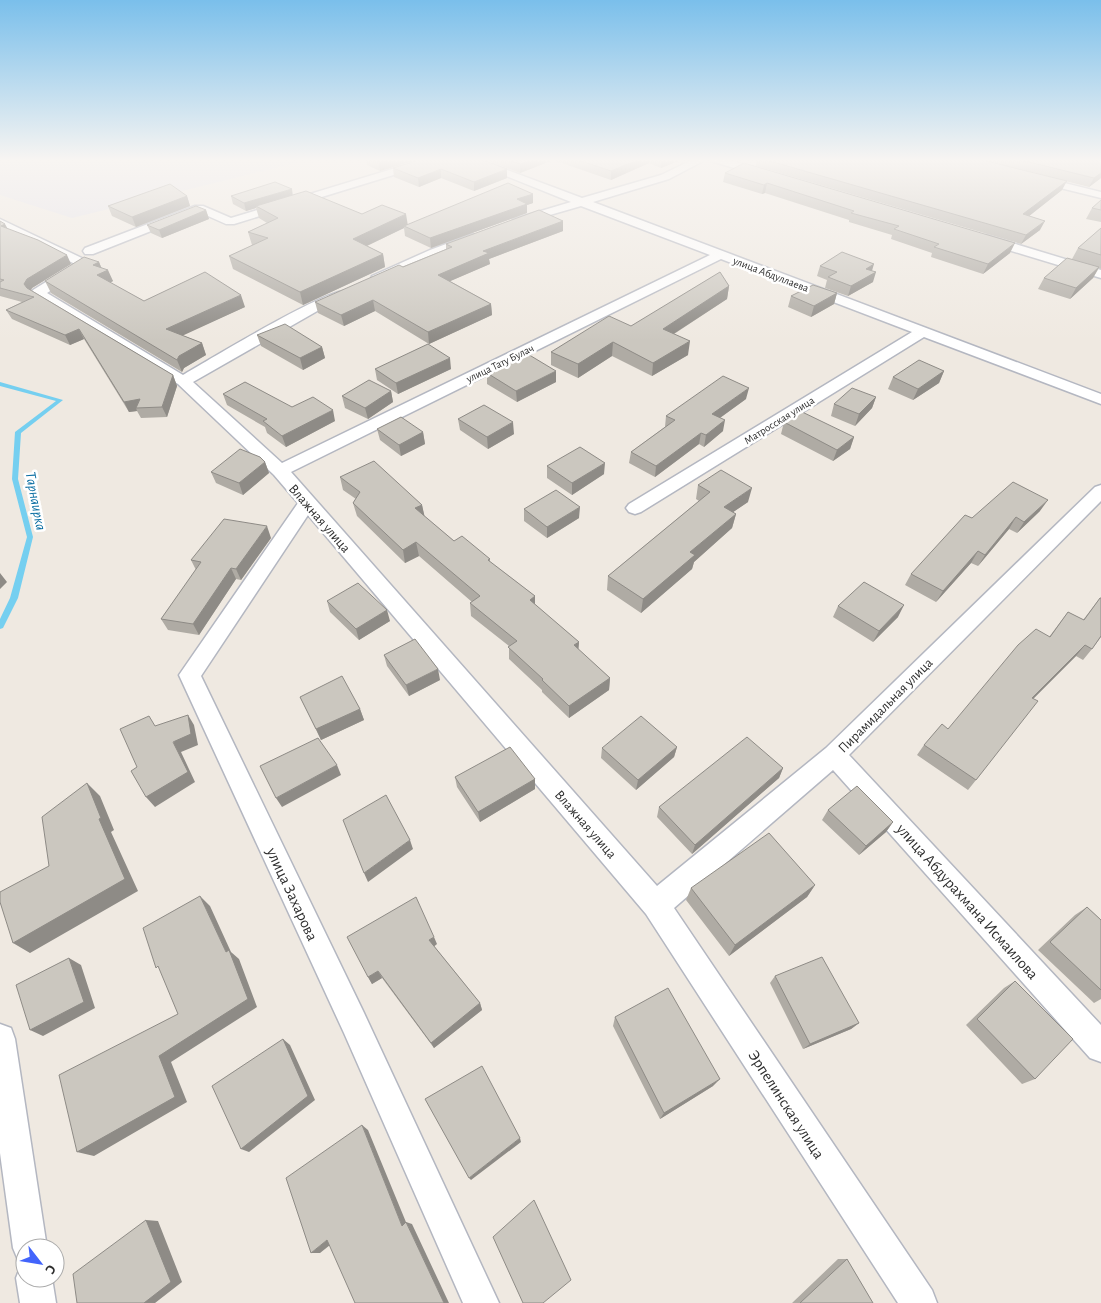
<svg xmlns="http://www.w3.org/2000/svg" width="1101" height="1303" font-family="'Alegreya Sans',sans-serif">
	<rect width="100%" height="100%" fill="#efe9e1"/>
	<path fill="#e3e1e8" d="M0,159h312l-240,59 -72,-23z"/>
	<g fill="none" stroke-linecap="round" stroke-linejoin="round">
		<path fill="#75cff0" fill-rule="evenodd" d="M0,382l63,18 -42,33 -3,46 15,58 -15,61 -15,30 -3,1v-10l10,-21 17,-61 -15,-58 3,-47 41,-31 -56,-15z"/>
		<defs>
			<path id="minor" d="M425,159h15l-1,2 -205,63h-8l-27,-12 -106,42h-8l-2,-3 2,-3 110,-42h8l28,12z
				M464,159h14l104,39 79,-23 33,-16h13l-38,20 -76,23 508,192v10l-177,-67 -283,175 -6,2 -6,-2 -3,-4 3,-4 283,-172 -191,-73 -430,213 366,414 169,-138 269,-261 6,-2v16l-252,254 252,270v37l-11,-4 -257,-288 -159,138 258,382 5,13h-39l-252,-389 -338,-399 -107,161 163,337 135,290h-36l-119,-270 -165,-358 119,-172 -24,-28 -96,-91 -145,-88 -2,-3 2,-3 42,-26 -75,-38v-7l88,42 2,3 -2,3 -41,26 136,82c24,-14 146,-88 164,-84l2,3 -2,3 -28,13 -126,72 89,81 428,-208 -129,-49 -59,17h-8l-2,-2 2,-2 57,-17z
				M710,159h16l43,13 1,2 -1,2h-8l-50,-15z
				M1036,176l65,16v6l-69,-17 -1,-2z
				M473,234l6,4 -2,3 -39,15 -56,26h-10l-1,-3 1,-3 58,-26z
				M986,235l115,35v8l-119,-36 -2,-3 2,-3z
				M0,1024l11,4 4,11 32,209h-22v15l-7,-3 -5,-12 -13,-95z
				M25,1264v14h27l4,25h-36l-4,-25 5,-13z"/>
		</defs>
		<use href="#minor" stroke="#b4b7c1" stroke-width="3"/>
		<use href="#minor" fill="#fff" fill-rule="evenodd"/>
	</g>
	<path fill="#afaba4" d="M366,159h53l-39,12 -13,-6z
		M423,159l84,19 -33,13 -33,-13 -22,9 -25,-10 -1,-9z
		M483,159h200l-22,9 -12,-5 -38,17 -58,-20 -33,13z
		M746,159h232l84,31 -33,26 11,14 -19,14 -265,-78v-4z
		M979,159h122v19l-12,9z
		M744,163l266,90 -27,21 -52,-17 1,-4 -41,-14 1,-4 -43,-13v-2l-84,-27 -3,1 -39,-12 2,-9z
		M533,194v9l-6,2v8l-96,35 -26,-12 -1,-8 -37,18 16,8 2,13 -82,38 -70,-36 -4,-13 24,-11h-1l-4,-13 19,-9 -8,-5 -3,-10 -10,3 -13,-7 -2,-8 62,-1 69,19 46,11z
		M187,196l3,10 -54,21 -24,-11 -4,-10z
		M1101,200v22l-15,-3 6,-11z
		M206,210l3,9 -47,19 -11,-5 -4,-8z
		M0,221l8,8 63,35 -39,24 -1,2 142,85 4,11 -10,31 -26,1 -4,-7 -8,1 -45,-73 -14,6 -58,-26 -6,-9 16,-8 -22,-6z
		M563,221v10l-74,28 1,5 -40,17 41,23 1,11 -63,29 -54,-33 -31,15 -26,-13 -3,-11 131,-53v-5z
		M1101,228v41l-2,-1 -6,10 -23,21 -32,-10 6,-11 28,-19 6,-11z
		M99,262l2,5 12,14 -3,2 34,18 101,6 -63,28 20,8 4,12 -22,13 -2,4 -131,-79 -6,-12z
		M820,266l52,4 1,12 -25,14 -23,-8 2,-8 -10,-4z
		M729,286l-2,13 -53,35 14,21 -36,21 -40,-20 -34,22 -27,-13v-13l80,-26z
		M837,293l-3,11 -23,13 -23,-10 3,-11z
		M257,335l65,12 3,11 -22,12 -42,-24z
		M375,369h76l-53,25 -21,-14z
		M944,371l-5,12 -26,17 -25,-11 5,-12z
		M487,373l69,9 -39,20 -30,-18z
		M391,391l2,11 -25,17 -23,-11 -3,-12z
		M223,394l69,13 43,14 -49,26 -19,-14 -2,-6 -38,-22z
		M876,397l-4,11 -17,18 -24,-10 3,-12z
		M746,399l-26,19 3,13 -19,16 -5,-3 -44,33 -26,-14 2,-11 34,-25 1,-11z
		M458,419l56,15 -26,15 -28,-19z
		M784,422l70,15 -4,12 -17,12 -52,-27z
		M377,429l46,3 2,12 -24,12 -21,-16z
		M265,462l4,11 -26,22 -27,-12 -5,-11z
		M547,466l57,8 -32,21 -25,-17z
		M340,477l82,28 2,11 30,25 36,18v3l45,34v9l44,37 -1,7 32,29 -1,12 -40,28 -27,-26v-2l-33,-31v-13l-38,-30 -1,-13 2,-1 -53,-46 -14,7 -48,-47 -4,-13 3,-4 -13,-9z
		M698,485l50,17 -15,10 3,2 -4,14 -38,34 -2,7 -51,44 -34,-23 1,-14 91,-75 -3,-2z
		M524,509l55,9 -32,20 -23,-17z
		M1040,511l-23,22 -8,-4 -31,37 -7,-3 -35,39 -31,-17 6,-11 61,-56z
		M271,538l-30,42 -5,-1 -37,56 -31,-5 -7,-11 35,-49 -5,-10z
		M1100,598h1v39l-9,12 -9,11 -7,-4 -43,43 -57,81 -8,10 -51,-35 7,-10 24,-16 101,-92 19,-25 15,8z
		M327,601l63,20 -31,19 -29,-28z
		M838,606l60,11 -25,25 -40,-25z
		M384,655l56,25 -31,16 -22,-30z
		M300,697l60,12 4,11 -43,20z
		M677,747l-3,10 -38,33 -35,-32 1,-10z
		M783,768l-4,10 -87,76 -35,-37 2,-10z
		M455,777l80,2v10l-55,33 -23,-35z
		M828,810l65,12 -7,10 -27,23 -37,-35z
		M815,885l-8,12 -78,59 -43,-56 5,-12z
		M1087,907l14,13v79l-7,4 -56,-53 37,-35z
		M437,944l-3,2 46,57 2,7 -48,38 -52,-70 -10,6 -4,-7z
		M775,976l84,47 -8,6 -48,20 -33,-66z
		M1015,981l20,98 -13,5 -56,-59 38,-37z
		M615,1017l98,69 -53,33 -47,-93z
		M838,1259h9l26,44h-81z"/>
	<path fill="#8e8b86" d="M389,159h30l-39,12 -1,-9z
		M534,159h19v1l-33,13v-9z
		M640,159h9v4l-38,17v-9z
		M662,159h21l-22,9z
		M441,169v9l-22,9 -1,-9z
		M507,169v9l-33,13v-9z
		M1101,173v5l-12,9 5,-9z
		M1067,181l-5,9 -43,34 4,-10z
		M767,183l-2,10 -3,1 2,-9z
		M292,189l1,8 -37,9v2l-10,3 -2,-8z
		M533,194v9l-6,2v8l-96,35 -1,-10 87,-39z
		M187,196l3,10 -54,21 -4,-10z
		M206,210l3,9 -47,19 -3,-8z
		M406,214l2,12h-4v2l-48,23 -3,-12z
		M563,221v10l-74,28 1,5 -51,22 -1,-11 45,-24z
		M1045,221l-5,9 -19,14 5,-9z
		M5,224l5,9 -9,-7z
		M1015,243l-5,10 -27,21 5,-10z
		M383,254l2,13 -82,38 -3,-13z
		M67,255l4,9 -39,24 -3,6 -5,-10 3,-5z
		M99,262l4,10 5,-2 5,11 -11,6 -9,-22z
		M874,264l-3,10 5,-2 -3,10 -25,14 3,-10 15,-17z
		M1099,267l-6,11 -23,21 6,-11z
		M729,286l-2,13 -66,43 2,-13z
		M837,293l-3,11 -23,13 3,-11z
		M241,295l4,12 -74,34 -5,-12z
		M373,300l2,11 -31,15 -3,-11z
		M491,304l1,11 -63,29 -1,-12z
		M79,329l5,10 -14,6 -5,-10z
		M690,341l-2,14 -36,21 1,-13z
		M613,342l-1,14 -34,22v-14z
		M202,343l4,12 -22,13 -2,4 -5,-12 2,-4z
		M322,347l3,11 -22,12 -3,-12z
		M450,358l1,11 -53,25 -2,-11z
		M556,371v11l-39,20 -1,-11z
		M944,371l-5,12 -26,17 5,-11z
		M173,375l4,11 -10,31 -5,-10z
		M749,388l-3,11 -36,26 2,-11z
		M391,391l2,11 -25,17 -3,-11z
		M876,397l-4,11 -17,18 4,-12z
		M140,399l-4,9 1,3 -8,1 -5,-10z
		M333,410l2,11 -49,26 -4,-11z
		M725,420l-2,11 -19,16 2,-12z
		M513,422l1,12 -26,15 -1,-12z
		M423,432l2,12 -24,12 -2,-11z
		M701,433l-2,11 -44,33 1,-11z
		M854,437l-4,12 -17,12 4,-11z
		M265,462l4,11 -26,22 -4,-12z
		M605,463l-1,11 -32,21v-12z
		M752,488l-4,14 -28,19 4,-14z
		M1048,500l-8,11 -23,22 7,-11z
		M422,505l3,13 -10,-10z
		M580,507l-1,11 -32,20v-11z
		M736,514l-4,14 -38,34 -2,7 -51,44 2,-14 47,-47z
		M1016,517l-7,12 -31,37 7,-11z
		M267,526l4,12 -30,42 -5,-11z
		M416,542l3,14 -14,7 -2,-13z
		M978,551l-7,12 -35,39 7,-11z
		M231,568l5,11 -37,56 -6,-11z
		M0,573l7,9 -7,7z
		M535,596v13l-5,-9z
		M904,605l-6,12 -25,25 6,-11z
		M387,610l3,11 -31,19 -3,-11z
		M579,642l-1,13 -4,-10z
		M1085,645l-9,11 -53,53 9,-11z
		M438,669l2,11 -31,16 -3,-11z
		M610,678l-1,12 -40,28v-12z
		M360,709l4,11 -43,20 -5,-11z
		M188,715l6,10 4,20 -17,7 14,30 -40,25 -9,-10z
		M677,747l-3,10 -38,33 2,-10z
		M337,765l4,10 -59,32 -6,-9z
		M783,768l-4,10 -87,76 3,-9z
		M535,779v10l-55,33 -2,-10z
		M87,783l13,13 14,34 -3,2 27,59 -108,62 -17,-10 86,-124z
		M893,822l-7,10 -27,23 7,-9z
		M410,840l3,9 -45,33 -4,-9z
		M815,885l-8,12 -78,59 6,-11z
		M200,896l10,10 21,46 8,7 18,48 -86,55 16,40 -93,54 -17,-4 82,-96 67,-104z
		M434,937l3,7 -5,4 -3,-8z
		M69,958l12,7 14,43 -52,28 -13,-6z
		M378,971l4,7 -10,6 -4,-7z
		M480,1003l2,7 -48,38 -3,-5z
		M859,1023l-8,6 -48,20 7,-5z
		M283,1039l7,6 25,55 -66,52 -8,-3z
		M720,1079l-7,7 -53,33 4,-6z
		M362,1125l6,5 40,97 -6,-1z
		M520,1138l1,4 -50,38 -2,-2z
		M146,1220l12,1 24,61 -27,21h-11z
		M406,1222l6,2 37,79h-5z
		M327,1240l8,1 -15,12h-9z"/>
	<path fill="#cbc7bf" stroke="#8e8b86" d="M371,159h18l-10,3z
		M423,159h57l27,10 -33,13 -33,-13 -23,9 -25,-10z
		M506,159h28l-14,5z
		M575,159h65l-29,12z
		M763,159h215l89,22 -44,33 22,7 -19,14z
		M1017,159h84v14l-7,5z
		M744,163l271,80 -27,21 -54,-17 5,-3 -45,-15 5,-3 -48,-13 3,-2 -87,-28 -3,2 -39,-12z
		M275,182l17,7 -48,14 -13,-7z
		M508,183l25,11 -16,5 10,5 -97,34 -26,-12z
		M170,184l17,12 -55,21 -24,-11z
		M306,191l56,23 20,-9 24,9 -53,25 30,15 -83,38 -71,-36 39,-18 -20,-6 30,-14 -22,-12z
		M1101,200v10l-9,-2z
		M196,206l10,4 -47,20 -12,-5z
		M539,210l24,11 -80,30 6,2 -51,22 53,29 -63,28 -55,-32 -32,15 -26,-13 84,-37 4,2 49,-20 -6,-3z
		M0,221l5,3 -4,2 37,14 29,15 -40,24 -3,5 3,4 146,87 -11,32 -26,1 4,-9 -16,3 -45,-73 -14,6 -59,-25 28,-13 -34,-9v-6l4,-2 -4,-1z
		M1101,228v27l-23,-7z
		M842,252l32,12 -8,5 10,3 -25,14 -23,-9 9,-5 -17,-6z
		M84,257l15,5 -6,3 15,5 -11,5 47,26 61,-29 36,23 -75,34 36,14 -23,13 -2,4 -132,-79z
		M1067,258l32,9 -23,21 -32,-10z
		M720,272l9,14 -66,43 27,12 -37,22 -40,-21 -35,22 -27,-12 58,-36 22,10z
		M813,285l24,8 -23,13 -23,-10z
		M285,324l37,23 -22,11 -43,-23z
		M428,344l22,14 -54,25 -21,-14z
		M526,353l30,18 -40,20 -29,-18z
		M919,360l25,11 -26,18 -25,-12z
		M723,376l26,12 -37,26 13,6 -19,15 -5,-2 -45,33 -25,-14 44,-32 -9,-4z
		M369,380l22,11 -26,17 -23,-12z
		M245,382l47,25 21,-10 20,13 -51,26 -19,-15 4,-2 -44,-25z
		M852,388l24,9 -17,17 -25,-10z
		M484,405l29,17 -26,15 -29,-18z
		M796,409l58,28 -17,13 -53,-28 5,-9z
		M401,417l22,15 -24,13 -22,-16z
		M580,447l25,16 -33,20 -25,-17z
		M240,449l20,8 5,5 -26,21 -28,-11z
		M374,461l48,44 -7,3 39,33 8,-5 28,23 -2,1 47,36 -5,4 49,42 -5,3 36,33 -41,28 -27,-26 1,-1 -35,-32 9,-6 -47,-38 10,-7 -64,-54 -13,8 -50,-47 7,-11 -20,-15z
		M721,470l31,18 -28,19 12,7 -46,38 5,3 -52,44 -35,-23 102,-84 -12,-7z
		M1013,482l35,18 -24,22 -8,-5 -31,38 -7,-4 -35,40 -32,-17 54,-59 7,3z
		M556,490l24,17 -33,20 -23,-18z
		M224,519l43,7 -31,43 -5,-1 -38,56 -32,-5 40,-57 -10,-2z
		M864,582l40,23 -25,26 -41,-25z
		M358,583l29,27 -31,19 -29,-28z
		M1100,598h1v38l-9,13 -7,-4 -53,53 6,3 -62,79 -52,-35 18,-21 6,5 70,-84 18,-16 14,8 18,-25 16,8z
		M415,639l23,30 -32,16 -22,-30z
		M342,676l18,33 -44,20 -16,-32z
		M188,715l3,19 -18,8 15,30 -42,25 -15,-26 6,-4 -17,-38 29,-13 6,10z
		M641,716l36,31 -39,33 -36,-32z
		M747,737l36,31 -88,77 -36,-38z
		M318,738l19,27 -61,33 -16,-32z
		M510,747l25,32 -57,33 -23,-35z
		M87,783l14,35 -2,1 26,60 -112,64 -13,-41v-10l49,-26 -7,-49z
		M857,786l36,36 -27,24 -38,-36z
		M386,795l24,45 -46,33 -21,-53z
		M769,833l46,52 -80,60 -44,-57z
		M200,896l26,56 3,-2 19,49 -89,57 16,41 -98,55 -18,-77 119,-61 -20,-48 -2,2 -13,-40z
		M416,897l18,40 -5,3 51,63 -49,40 -53,-72 -10,6 -21,-40z
		M1087,907l14,13v70l-51,-48z
		M822,957l37,66 -49,21 -35,-68z
		M69,958l15,44 -54,28 -14,-45z
		M1015,981l58,58 -38,40 -58,-60z
		M668,988l52,91 -56,34 -49,-96z
		M283,1039l25,57 -67,53 -29,-63z
		M482,1066l38,72 -51,40 -44,-79z
		M362,1125l40,101 4,-4 38,81h-89l-28,-63 -16,13 -25,-75z
		M534,1200l37,80 -28,23h-20l-30,-66z
		M146,1220l25,62 -27,21h-67l-4,-29z
		M847,1259l26,44h-73z"/>
	<linearGradient id="sky" x2="0" y2="1"><stop stop-color="#7abfeb"/><stop offset="0.47" stop-color="#f8f5f2"/><stop offset="1" stop-color="#f8f5f2" stop-opacity="0"/></linearGradient>
	<rect width="1101" height="341" fill="url(#sky)"/>
	<g text-anchor="middle" stroke-width="5" stroke-linejoin="round" paint-order="stroke">
		<g font-size="11" fill="#2e2e2e" stroke="#fff">
			<text transform="translate(771 274) rotate(21)" y="4">улица Абдуллаева</text>
			<text transform="translate(500 363) rotate(-26)" y="4">улица Тату Булач</text>
			<text transform="translate(779 420) rotate(-32)" y="4">Матросская улица</text>
		</g>
		<g font-size="14" fill="#2e2e2e" stroke="#fff">
			<text transform="translate(320 518) rotate(49)" y="5">Влажная улица</text>
			<text transform="translate(885 705) rotate(-45)" y="5">Пирамидальная улица</text>
			<text transform="translate(586 824) rotate(49)" y="5">Влажная улица</text>
		</g>
		<g font-size="15" font-style="italic" fill="#0d6fa3" stroke="#fff">
			<text transform="translate(36 501) rotate(79)" y="5">Тарнаирка</text>
		</g>
		<g font-size="16" fill="#2e2e2e" stroke="#fff">
			<text transform="translate(293 894) rotate(65)" y="6">улица Захарова</text>
			<text transform="translate(968 901) rotate(48)" y="6">улица Абдурахмана Исмаилова</text>
			<text transform="translate(787 1104) rotate(57)" y="6">Эрпелинская улица</text>
		</g>
	</g>
	<g transform="translate(40 1263) rotate(121)"><circle r="24" fill="#ffffff" stroke="#ababab"/>
	<path d="M0-4L9 19L0 12L-9 19Z" fill="#4264fb"/>
	<text y="-8" font-size="14" font-weight="bold" text-anchor="middle" fill="#2e2e2e">С</text>
	</g>
</svg>
